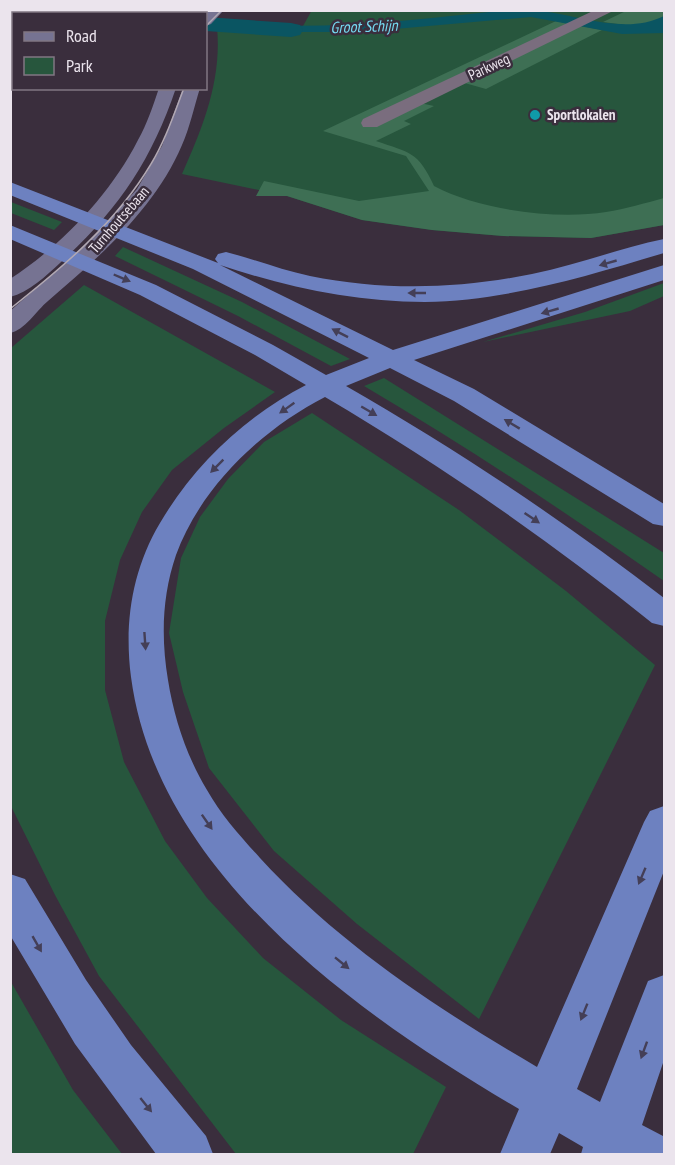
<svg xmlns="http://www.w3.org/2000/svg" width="675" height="1165" font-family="'PT Sans Narrow',sans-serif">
	<rect width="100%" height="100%" fill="#3a2e3d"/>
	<path fill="#27563d" d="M312,10l352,1v214l-73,13 -88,-2 -71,-6 -70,-10 -75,-24 -105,-22c21,-47 40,-94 35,-147l5,-5 81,4z
		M11,202l51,20 -8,8 -43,-17z
		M123,247l119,55 108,57 -19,7 -93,-50 -123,-60z
		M664,283v13l-34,15 -147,31 102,-30z
		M84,285l191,107 -51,36 -52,42 -30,42 -22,48 -15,61v69l19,72 41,79 42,57 56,60 78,62 105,67 -33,67h-177l-137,-178 -44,-81 -44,-89v-458z
		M384,378l280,175v28c-99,-69 -196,-134 -300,-195z
		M312,413l147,97 107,81 89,74 -176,354 -122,-95 -83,-73 -65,-83 -26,-76 -14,-59 12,-75 19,-41 28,-38 36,-37z
		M11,982l62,108 49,64h-111z"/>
	<path fill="#3e6f54" d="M626,11h38v10l-24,6 -37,-5z
		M556,21l46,9 -116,59 -25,-7 -41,21 14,3 -30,15 7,3 -35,17c34,12 42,10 58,45 45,24 122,34 172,26 20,-3 39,-9 58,-14v27l-73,13 -88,-2 -71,-6 -70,-10 -75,-24h-31l8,-15 95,20 70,-10 -23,-35 -83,-25z"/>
	<path fill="#0a5562" d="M508,10c11,1 23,0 33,1 41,5 85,24 123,5v17l-42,1 -91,-17 -170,15h-99l-45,-5 5,-5c95,10 191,-2 286,-12z
		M116,11l18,2 -124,-1 1,-2z"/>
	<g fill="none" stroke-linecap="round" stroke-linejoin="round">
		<path fill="#0a5562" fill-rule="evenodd" d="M206,17l85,6 9,2 3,5 -3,5 -9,2 -85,-6z"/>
		<path fill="#7a6d7e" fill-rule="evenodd" d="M595,10h20l-238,117h-14l-2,-4 2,-4z"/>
		<path fill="#767392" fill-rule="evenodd" d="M208,10h16l-13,14 -5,2 -1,-12z
			M159,88h17c-25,74 -59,123 -116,175 -14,13 -31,29 -50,34v-18c52,-34 100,-84 128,-139 9,-16 15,-34 21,-52z
			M183,88h17c-6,19 -10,39 -18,57 -27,64 -83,112 -134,156 -12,10 -23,29 -38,32v-22l76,-66 51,-56 25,-43z"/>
		<path fill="#6d81c0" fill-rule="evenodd" d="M10,182l208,81 -3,-4 3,-5 8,-2c28,7 55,18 84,24 74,15 148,13 222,-2 45,-9 88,-26 132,-35v14c-77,23 -158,48 -239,49 -71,0 -139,-15 -205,-37l173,85 271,-85v15l-250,80 60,29 190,115v22l-11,-2 -199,-123 -64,-33 -44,18c110,63 218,135 318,212v28l-12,-3c-103,-83 -213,-159 -327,-226 -64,33 -124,90 -149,158 -14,41 -15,83 -8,125 6,38 19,77 39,110 14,25 34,47 53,68 79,86 176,150 277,209l107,-245 6,-11 14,-5v65l-87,218 23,13 48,-121 16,-6v85l-22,65 21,11 1,18h-83l2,-7 -24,-14 -9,21h-50l19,-45c-159,-93 -362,-235 -388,-432 -7,-54 1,-107 29,-154 34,-58 86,-107 146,-138l-51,-30 -115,-60 -130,-56v-14l146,60 117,60 53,30 43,-17 -176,-89 -183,-74z
			M10,874l15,5 61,101 45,65 75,91 7,18h-57l-81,-110 -62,-104 -3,-5z"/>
		<path stroke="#b1a8b3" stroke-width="1.5" d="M206,26l16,-16
			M10,309c53,-42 106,-86 141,-145 14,-23 23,-50 33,-76"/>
	</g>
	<defs><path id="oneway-solid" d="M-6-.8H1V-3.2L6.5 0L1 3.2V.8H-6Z" transform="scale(1.5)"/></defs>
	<g fill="#443f57">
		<use href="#oneway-solid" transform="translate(608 263) rotate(164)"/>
		<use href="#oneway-solid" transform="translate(122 278) rotate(23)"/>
		<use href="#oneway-solid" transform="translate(417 293) rotate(-180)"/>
		<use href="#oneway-solid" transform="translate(550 311) rotate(164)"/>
		<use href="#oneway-solid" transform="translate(340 333) rotate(-153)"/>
		<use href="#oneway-solid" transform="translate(287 408) rotate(145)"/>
		<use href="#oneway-solid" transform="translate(369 411) rotate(30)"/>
		<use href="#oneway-solid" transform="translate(512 424) rotate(-149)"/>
		<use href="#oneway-solid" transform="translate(217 466) rotate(135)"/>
		<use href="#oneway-solid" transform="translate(532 518) rotate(34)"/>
		<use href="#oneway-solid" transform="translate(145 641) rotate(86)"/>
		<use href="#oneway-solid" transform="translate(207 822) rotate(55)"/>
		<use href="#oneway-solid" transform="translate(642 876) rotate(113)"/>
		<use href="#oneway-solid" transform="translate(37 944) rotate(60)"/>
		<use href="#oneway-solid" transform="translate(342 963) rotate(39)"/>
		<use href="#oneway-solid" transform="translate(584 1012) rotate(112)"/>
		<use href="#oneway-solid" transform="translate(644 1050) rotate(110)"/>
		<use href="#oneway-solid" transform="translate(146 1105) rotate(51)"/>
	</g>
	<circle fill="#0f9aa8" stroke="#3a2e3d" stroke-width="2" cx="535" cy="115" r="6"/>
	<g text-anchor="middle" stroke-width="5" stroke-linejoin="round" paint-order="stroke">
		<g font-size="15" fill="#ebe4ed" stroke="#3a2e3d">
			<text transform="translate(489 67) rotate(-25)" y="5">Parkweg</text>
			<text transform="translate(119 220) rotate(-49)" y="5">Turnhoutsebaan</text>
		</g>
		<g font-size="15" font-weight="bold" fill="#ebe4ed" stroke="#3a2e3d" text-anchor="start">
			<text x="547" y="120">Sportlokalen</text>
		</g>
		<g font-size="16" font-style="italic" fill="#75daf1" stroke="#3a2e3d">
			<text transform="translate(364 26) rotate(-2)" y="6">Groot Schijn</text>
		</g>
	</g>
	<rect width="675" height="1165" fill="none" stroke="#ebe4ed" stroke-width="24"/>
	<rect x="12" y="12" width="195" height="78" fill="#3a2e3d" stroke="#817783" stroke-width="1.5"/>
	<rect x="24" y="32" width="30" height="9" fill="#767392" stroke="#817783" stroke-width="1.5"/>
	<text x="66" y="42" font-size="18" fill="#ebe4ed">Road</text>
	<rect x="24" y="57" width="30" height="18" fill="#27563d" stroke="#817783" stroke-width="1.5"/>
	<text x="66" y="72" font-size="18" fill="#ebe4ed">Park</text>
</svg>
